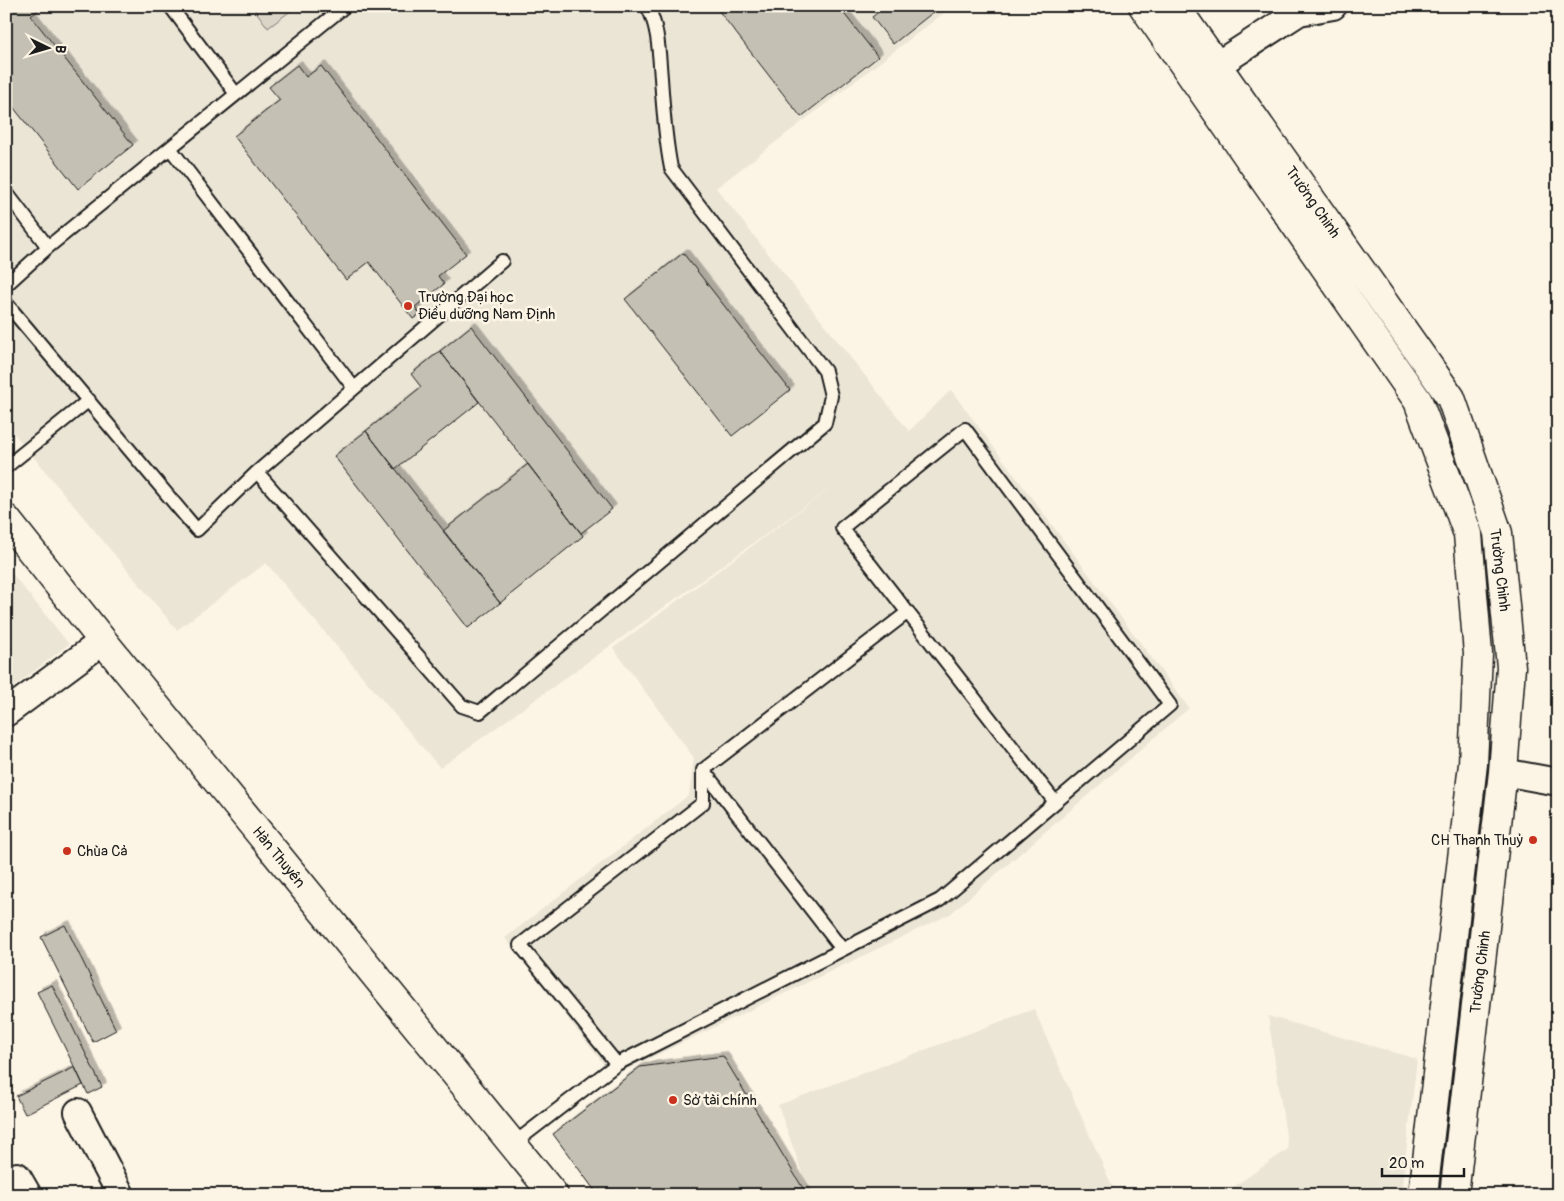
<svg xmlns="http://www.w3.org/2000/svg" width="1564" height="1201" font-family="Pangolin,sans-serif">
	<defs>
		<filter id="shadow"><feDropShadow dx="4.5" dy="-4.5" stdDeviation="0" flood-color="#0004"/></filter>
	</defs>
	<rect width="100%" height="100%" fill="#fcf5e5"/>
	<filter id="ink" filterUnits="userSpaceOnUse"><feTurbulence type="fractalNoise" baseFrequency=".02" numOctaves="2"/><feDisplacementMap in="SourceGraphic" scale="10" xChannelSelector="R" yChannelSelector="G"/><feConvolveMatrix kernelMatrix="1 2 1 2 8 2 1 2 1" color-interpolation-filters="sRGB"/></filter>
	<g filter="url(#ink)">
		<path fill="#ebe5d6" d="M6,6h947l-237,182 193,243 42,-41 238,318 -239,206 -337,162 -108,-138 184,-143 5,-37 -81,-110 230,-169 -403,289 -174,-205 -89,67 -171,-206z
			M6,566l63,78 -63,49z
			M1034,1009l82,186h-306l-32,-90z
			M1268,1016l149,43 -16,136h-179l66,-46z"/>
		<path fill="#dbd5c8" stroke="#7c7872" d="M252,6h45l-29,22z"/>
		<path fill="#c4c0b3" stroke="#1c1c1c" filter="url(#shadow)" d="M6,6h37l-12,10 102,129 -55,44 -72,-91z
			M715,6h123l40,51 -77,60z
			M886,6h55l-48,38 -21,-27z
			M297,65l9,12 15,-11 145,188 -28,22 6,8 -29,23 5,7 -7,5 -44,-57 -23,18 -112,-144 46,-36 -11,-13z
			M683,253l107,137 -58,46 -107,-137z
			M471,326l141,183 -31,24 -141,-182z
			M440,351l39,51 -84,67 -29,-38 55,-44 -10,-13z
			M366,431l134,172 -32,25 -134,-172z
			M528,464l55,72 -83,67 -57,-72z
			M65,925l51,105 -23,12 -52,-105z
			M52,985l50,102 -14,7 -51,-102z
			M723,1056l84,139h-209l-45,-61 87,-67z
			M75,1067l8,18 -58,29 -9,-18z"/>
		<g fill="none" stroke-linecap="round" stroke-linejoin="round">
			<defs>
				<path id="lane" d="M170,6l66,88
					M170,148l184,240
					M6,192l42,55
					M6,285l42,-38 297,-241
					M6,303l191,227 60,-58 245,-211
					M6,467l83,-67
					M257,472l205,234 18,6 345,-289 6,-27 -6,-25 -154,-203c-6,-30 -8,-60 -10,-90 -2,-23 -2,-51 -14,-72
					M703,770l139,179
					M617,1064l-97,-119 183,-142v-33l205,-158
					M513,1144l104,-80 323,-164 230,-195 -205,-276 -123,99 213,274"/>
				<path id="street" d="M1217,65l82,-53 34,-6
					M6,713l97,-72
					M1503,772l55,10
					M78,1112l43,83
					M17,1176l11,19"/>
				<path id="secondary" d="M6,519l97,122 451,554"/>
				<path id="primary" d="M1143,6l275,395 50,133 10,120 -5,110 -50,431
					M1175,6l276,392 47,135 13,134 -8,105 -49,423"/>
			</defs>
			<use href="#lane" stroke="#1c1c1c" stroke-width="16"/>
			<use href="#street" stroke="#1c1c1c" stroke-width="30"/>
			<use href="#secondary" stroke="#1c1c1c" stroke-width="31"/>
			<use href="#primary" stroke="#1c1c1c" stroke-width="31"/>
			<use href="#lane" stroke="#fcf5e5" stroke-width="12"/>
			<use href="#street" stroke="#fcf5e5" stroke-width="26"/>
			<use href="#secondary" stroke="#fcf5e5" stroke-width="28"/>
			<use href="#primary" stroke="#fcf5e5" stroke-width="28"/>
		</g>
	</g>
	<g fill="#c8321e" stroke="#fcf5e5" stroke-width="2">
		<circle cx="408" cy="306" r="5"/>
		<circle cx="1533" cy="840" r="5"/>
		<circle cx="67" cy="851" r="5"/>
		<circle cx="673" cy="1100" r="5"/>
	</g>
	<g text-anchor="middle" stroke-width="5" stroke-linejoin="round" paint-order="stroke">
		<g font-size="15" fill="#1c1c1c" stroke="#fcf5e5">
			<text transform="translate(1313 202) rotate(55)" y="5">Trường Chinh</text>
			<text transform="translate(1500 570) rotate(83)" y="5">Trường Chinh</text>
			<text transform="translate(279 857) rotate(51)" y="5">Hàn Thuyên</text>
			<text transform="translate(1480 972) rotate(-83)" y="5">Trường Chinh</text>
		</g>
		<g font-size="15" fill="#1c1c1c" stroke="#fcf5e5" text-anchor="start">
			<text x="418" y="302">Trường Đại học<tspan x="418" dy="17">Điều dưỡng Nam Định</tspan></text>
			<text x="1523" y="845" text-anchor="end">CH Thanh Thuỷ</text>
			<text x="77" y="856">Chùa Cả</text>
			<text x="683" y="1105">Sở tài chính</text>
		</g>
	</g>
	<rect width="1564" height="1201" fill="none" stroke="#fcf5e5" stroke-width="25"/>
	<rect x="12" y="12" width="1539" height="1176" fill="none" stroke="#1c1c1c" stroke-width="2" filter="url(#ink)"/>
	<g transform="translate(48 48) rotate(95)" stroke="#fcf5e5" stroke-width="4" paint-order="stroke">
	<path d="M0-4L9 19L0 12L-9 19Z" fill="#1c1c1c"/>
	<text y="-8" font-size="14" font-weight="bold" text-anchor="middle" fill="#1c1c1c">B</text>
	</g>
	<path d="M1382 1168v8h82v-8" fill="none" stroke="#1c1c1c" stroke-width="2.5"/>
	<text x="1389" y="1168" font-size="15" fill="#1c1c1c" stroke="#fcf5e5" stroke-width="4" paint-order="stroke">20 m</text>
</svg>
